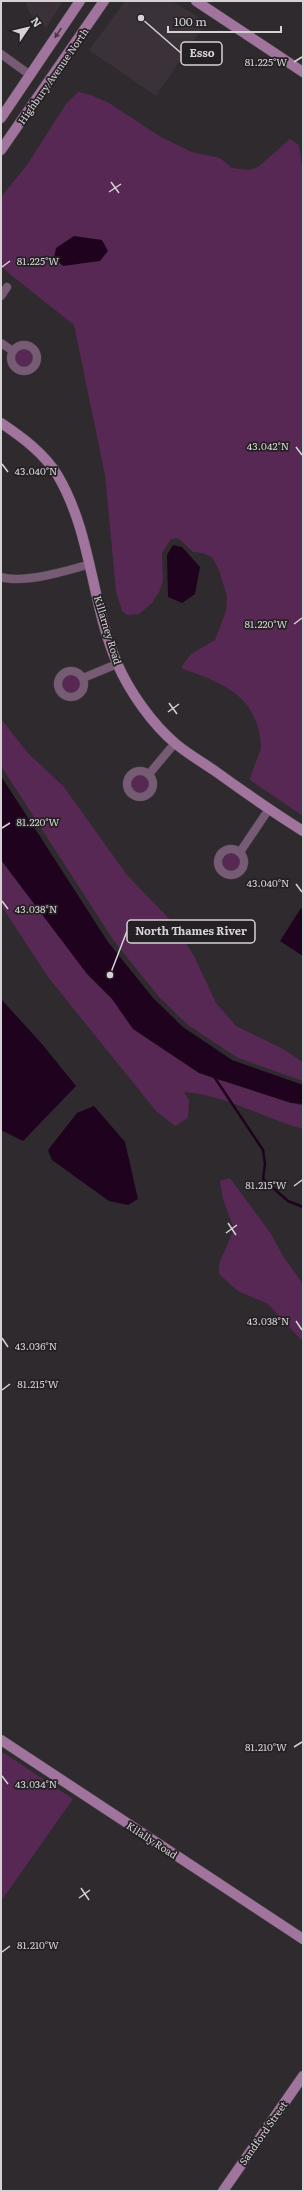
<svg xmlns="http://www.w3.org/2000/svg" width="304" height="2192" font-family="Literata,serif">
	<rect width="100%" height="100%" fill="#2e2a2e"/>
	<path fill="#3a3139" d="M25,1h38l-17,27 -16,-14z
		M125,1h47l34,21 -50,74 -67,-46z"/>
	<path fill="#582855" d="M78,92l13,3 18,8 52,34 31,15 28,6 12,10 17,2 9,-3 32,-28 9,6 4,27v644l-53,-36c1,-9 12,-29 11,-35 -4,-49 -37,-62 -78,-76l-1,-3 9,-12 24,-14 11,-29 1,-14 -8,-27 -7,-13 -9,-4 -10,-1 -15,-14 -7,1 -9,14 1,28 -4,11 -7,11 -13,11 -12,1 -5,-4 -6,-20 -11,-116 -31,-150 -73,-58v-70l26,-32 39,-61z
		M15 358a9 9 0 1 1 18 0a9 9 0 1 1-18 0Z
		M62 684a9 9 0 1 1 18 0a9 9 0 1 1-18 0Z
		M1,719l27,34 36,34 63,88 47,49 20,32 22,47 20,23 47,23 18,12 2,2v18l-65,-23 -50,-33 -29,-28 -45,-56 -113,-175z
		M131 784a9 9 0 1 1 18 0a9 9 0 1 1-18 0Z
		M222 862a9 9 0 1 1 18 0a9 9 0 1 1-18 0Z
		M1,857l160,191 43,27 99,31v23c-40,-11 -77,-34 -119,-37l5,8 -1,18 -13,8 -19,-15 -108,-134 -47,-72z
		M230,1178l41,56 12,22 20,28v58l-35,-38 -30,-13 -19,-17v-10l15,-35 -11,-30 -3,-18z
		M1,1751l72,48 -72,102z"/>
	<path fill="#1f021e" d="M74,236l28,4 6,11 -8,10 -37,5 -9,-8 2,-10z
		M173,545l9,2 18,20 -5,27 -13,9 -14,-6 -1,-42z
		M1,776l107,166 45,56 30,29 49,33 71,25v19l-12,-1 -92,-30 -66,-44 -21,-30 -25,-25 -86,-114z
		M301,908l2,3v45l-23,-15z
		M1,999l41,45 34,42 -53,55 -22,-11z
		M94,1106l31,36 13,57 -10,6 -19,-4 -57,-41 -4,-10 29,-37z"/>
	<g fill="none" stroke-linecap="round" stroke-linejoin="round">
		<path stroke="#1f021e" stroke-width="2.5" d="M213,1075l50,75 2,14 -2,15 25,22 15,6"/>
		<defs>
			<path id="street" d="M1,54l29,21
				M1,296l6,-9
				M1,343l12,8
				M11 358a13 13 0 1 1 26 0a13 13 0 1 1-26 0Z
				M1,577c22,7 66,-6 89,-13
				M58 684a13 13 0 1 1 26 0a13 13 0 1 1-26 0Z
				M83,678l34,-14
				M127 784a13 13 0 1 1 26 0a13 13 0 1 1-26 0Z
				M149,774l26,-31
				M218 862a13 13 0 1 1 26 0a13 13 0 1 1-26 0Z
				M240,852l29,-43"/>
			<path id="secondary" d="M196,1l107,71
				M1,118l79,-117
				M1,150l103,-149
				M1,423c21,14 44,31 57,53 34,58 33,127 59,187 12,28 35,61 59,81 12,10 26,18 39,27 29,21 58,41 88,60
				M1,1740l302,199
				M223,2191l80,-115"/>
		</defs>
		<use href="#street" stroke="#494549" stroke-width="9"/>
		<use href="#secondary" stroke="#494549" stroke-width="11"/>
		<use href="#street" stroke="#775a74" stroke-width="8"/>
		<use href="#secondary" stroke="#a1749d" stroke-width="10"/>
	</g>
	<defs><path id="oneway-solid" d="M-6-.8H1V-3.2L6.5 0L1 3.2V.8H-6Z"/></defs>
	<use fill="#4a3948" href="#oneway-solid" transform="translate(58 33) rotate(124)"/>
	<path fill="none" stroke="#d5d2d4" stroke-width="1.5" d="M294,62l8,-5M111,182l8,11M109,192l12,-8M2,267l8,-6M296,447l6,8M2,464l6,8M294,624l8,-6M169,703l8,11M168,712l11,-8M2,828l8,-5M296,884l6,8M2,901l6,8M294,1186l8,-6M228,1223l8,12M226,1233l11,-8M296,1321l6,9M2,1338l6,9M2,1390l8,-6M294,1747l8,-5M2,1776l6,8M81,1888l8,12M79,1898l11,-8M2,1952l8,-6"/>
	<g text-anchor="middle" stroke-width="3.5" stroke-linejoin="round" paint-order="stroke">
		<g font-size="10" fill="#d5d2d4" stroke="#242024">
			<text transform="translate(53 76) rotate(-55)" y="4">Highbury Avenue North</text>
			<text transform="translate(108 630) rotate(73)" y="4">Killarney Road</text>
			<text transform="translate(152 1840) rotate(33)" y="4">Kilally Road</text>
			<text transform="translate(263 2133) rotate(-55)" y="4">Sandford Street</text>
		</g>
	</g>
	<g font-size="10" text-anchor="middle" fill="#d5d2d4" stroke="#242024" stroke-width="3.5" stroke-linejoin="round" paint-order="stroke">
		<text x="266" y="66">81.225°W</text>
		<text x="38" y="265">81.225°W</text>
		<text x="268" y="450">43.042°N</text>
		<text x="36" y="475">43.040°N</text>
		<text x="266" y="628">81.220°W</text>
		<text x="38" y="826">81.220°W</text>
		<text x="268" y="887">43.040°N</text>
		<text x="36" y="913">43.038°N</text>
		<text x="266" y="1189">81.215°W</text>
		<text x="268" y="1325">43.038°N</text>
		<text x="36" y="1350">43.036°N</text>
		<text x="38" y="1388">81.215°W</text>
		<text x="266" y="1751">81.210°W</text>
		<text x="36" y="1788">43.034°N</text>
		<text x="38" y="1949">81.210°W</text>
	</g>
	<path fill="none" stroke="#d5d2d4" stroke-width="1.5" d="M141 18L181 53M110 975L127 931"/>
	<g fill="#d5d2d4" stroke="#242024" stroke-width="1.5">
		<circle cx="141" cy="18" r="4"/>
		<circle cx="110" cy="975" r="4"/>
	</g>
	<g fill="#242024" stroke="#d5d2d4" stroke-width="1.5">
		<rect x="181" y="42" width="41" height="23" rx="4"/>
		<rect x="127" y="920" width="128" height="23" rx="4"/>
	</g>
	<g font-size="11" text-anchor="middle" font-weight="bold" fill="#d5d2d4">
		<text x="202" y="57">Esso</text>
		<text x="191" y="935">North Thames River</text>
	</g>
	<rect width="304" height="2192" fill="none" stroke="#d5d2d4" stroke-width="4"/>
	<g transform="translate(28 28) rotate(55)" stroke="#242024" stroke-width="3" paint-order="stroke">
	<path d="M0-3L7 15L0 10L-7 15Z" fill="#d5d2d4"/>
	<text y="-6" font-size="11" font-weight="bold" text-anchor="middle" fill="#d5d2d4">N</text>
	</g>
	<path d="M168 26v6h113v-6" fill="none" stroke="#d5d2d4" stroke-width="2"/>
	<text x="174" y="26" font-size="12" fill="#d5d2d4" stroke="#242024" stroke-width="3" paint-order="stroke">100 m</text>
</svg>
